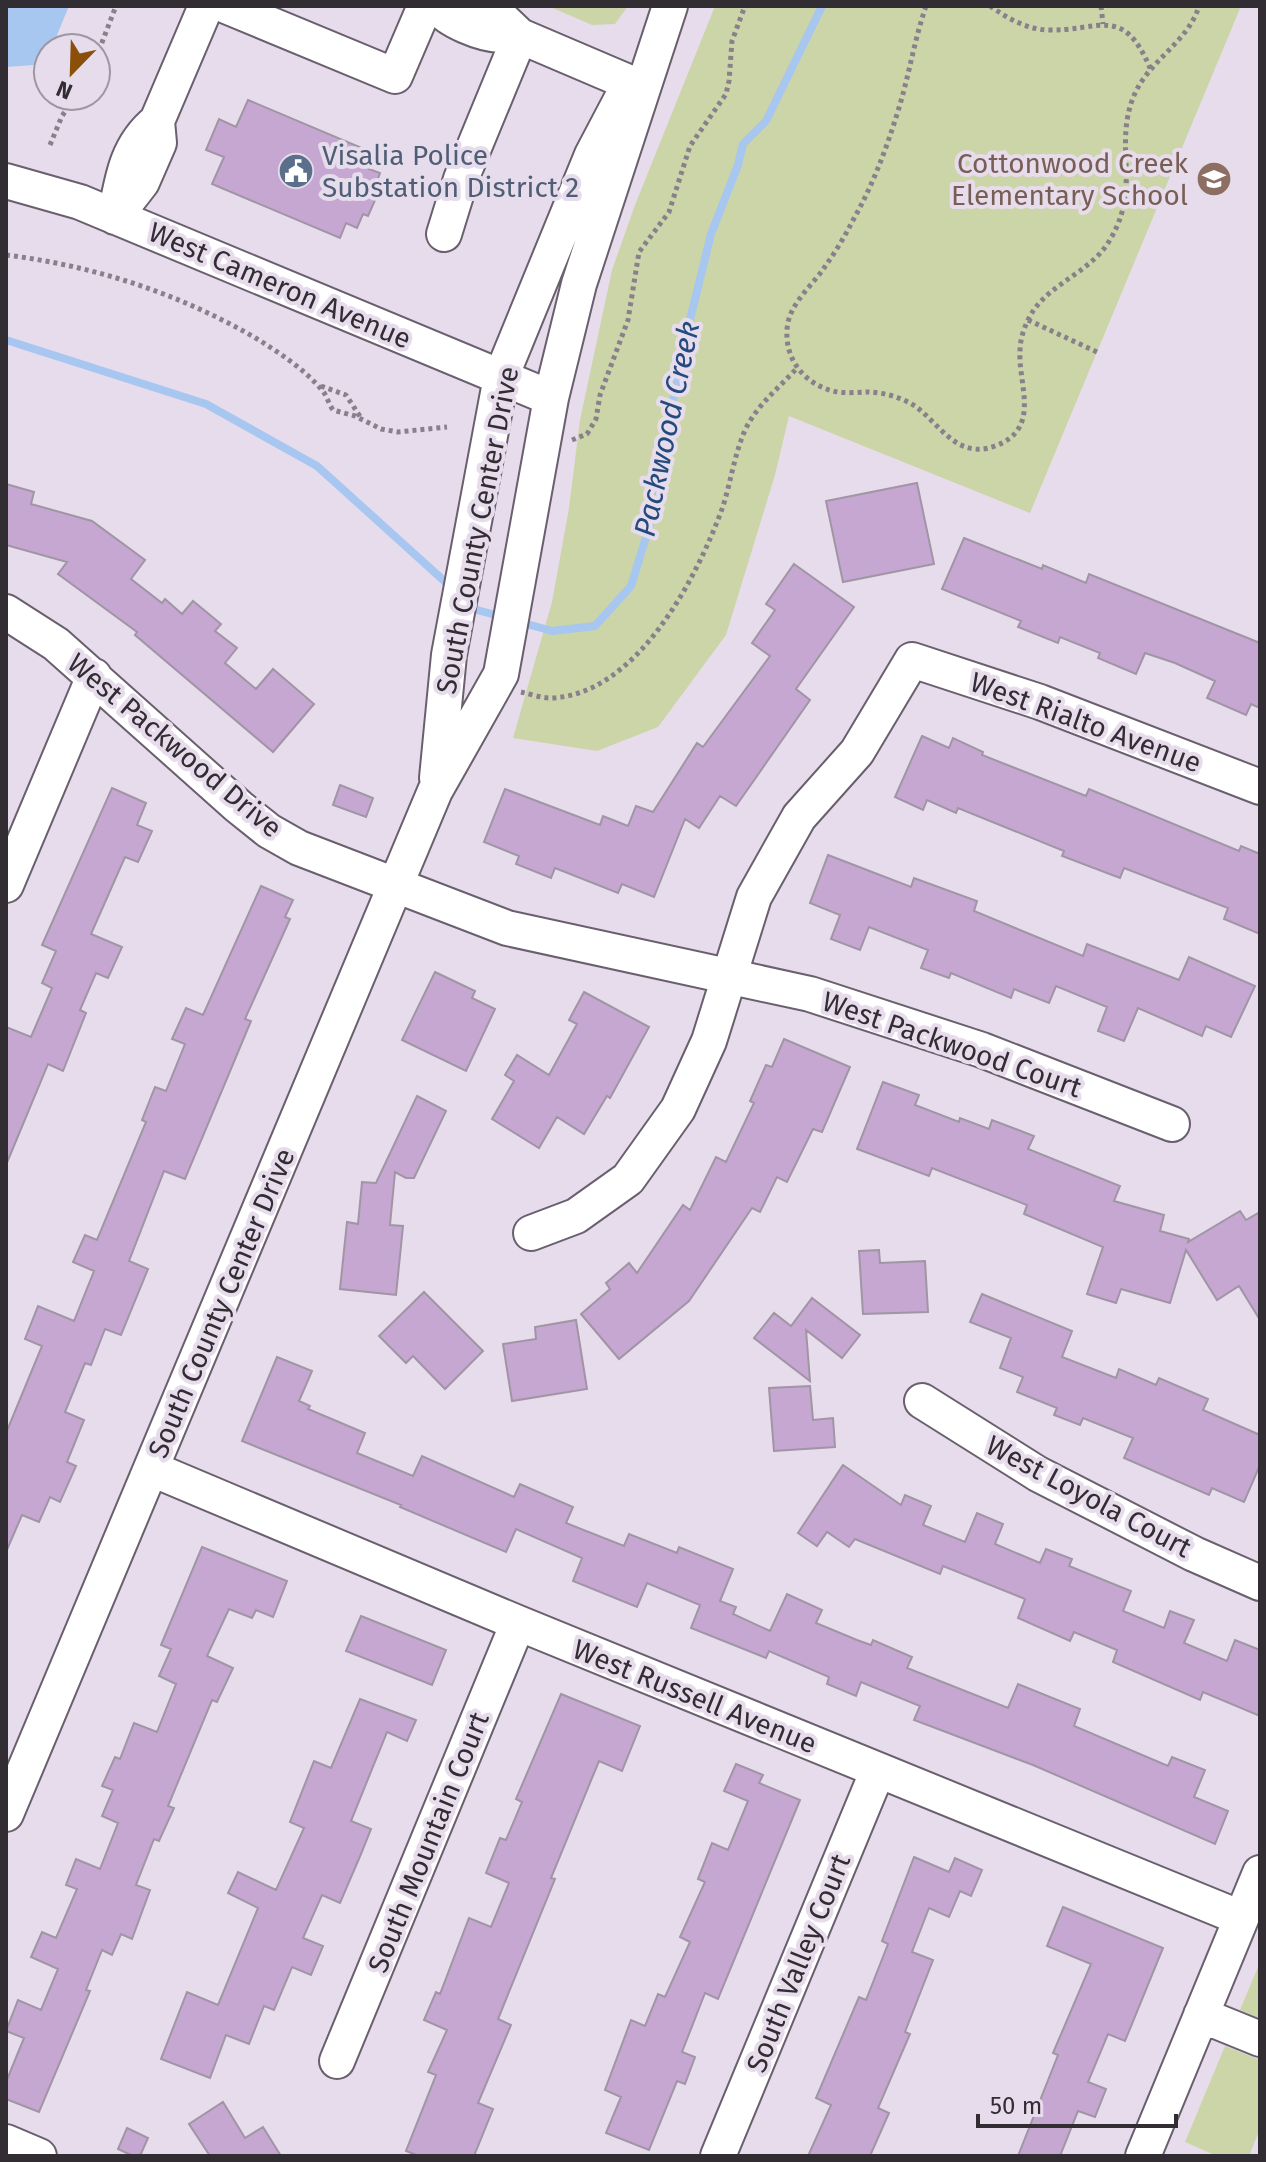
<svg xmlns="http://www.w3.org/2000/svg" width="1266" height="2162" font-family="'Fira Sans',sans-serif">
	<rect width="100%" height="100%" fill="#e7dcec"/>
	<path fill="#ccd5a8" d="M548,6h80l-13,18 -23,1z
		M715,6h526l-211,507 -241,-97 -14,59 -49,160 -68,92 -61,24 -84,-13 39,-136 17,-94 11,-88 32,-150 23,-65z
		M1260,1962v57l-20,-9z
		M1225,2046l35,14v69l-11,27h-32l-32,-14z"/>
	<path fill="#a7c6f0" d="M6,6h63l-17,41 -4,1 -14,17 -28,2z"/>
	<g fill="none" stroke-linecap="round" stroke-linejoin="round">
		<path stroke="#a7c6f0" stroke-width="8" d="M6,340l200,64 111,62 135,122
			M468,602l9,8 26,7
			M520,622l32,9 43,-5 36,-40 27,-88 13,-88 15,-74 25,-102 27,-69 5,-21 23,-23 56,-115"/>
	</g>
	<path fill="#c5a7d1" stroke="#a095a4" stroke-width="2" d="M248,100l128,54 -7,15 11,4 -5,14 5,2 -12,27 -5,-2 -6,14 -11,-5 -6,15 -128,-54 12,-27 -18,-7 13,-31 17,8z
		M917,483l17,81 -91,18 -17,-81z
		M6,484l28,8 -3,12 61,17 53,39 -14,19 31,24 3,-4 17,15 11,-13 28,23 -6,7 22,17 -12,15 31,26 17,-20 41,35 -41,48 -138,-117 2,-3 -79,-58 9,-12 -61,-17z
		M964,538l78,31 1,-4 43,18 3,-9 171,69v65l-9,-4 -5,11 -39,-17 8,-17 -40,-18 -30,-10 -9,21 -38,-16 2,-5 -40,-16 -2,6 -40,-16 3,-6 -79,-32z
		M794,564l60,43 -58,82 14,11 -74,106 -16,-10 -21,32 -14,-9 -31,78 -32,-13 -4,9 -63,-25 -4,10 -35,-14 3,-8 -35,-14 21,-53 95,36 3,-9 25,10 8,-20 17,6 44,-69 6,4 67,-91 -18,-13 23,-33 -9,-6z
		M922,736l27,12 4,-10 30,14 -1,3 104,41 3,-7 150,62 2,-5 19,8v80l-36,-15 4,-11 -104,-40 -4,10 -58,-22 2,-5 -106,-43 -2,5 -29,-13 -4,10 -28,-13z
		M340,785l33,13 -7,19 -33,-12z
		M112,788l34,15 -9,22 15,6 -14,31 -13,-5 -34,77 31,13 -14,31 -12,-5 -16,37 6,3 -23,58 -15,-7 -42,101v-138l25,10 21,-49 -10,-5 14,-32 -14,-6z
		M828,855l83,32 3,-9 63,23 -3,10 109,45 4,-12 92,36 10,-23 66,29 -24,51 -25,-11 -4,10 -64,-28 -14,33 -26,-10 9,-24 -51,-21 -7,17 -35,-14 -3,9 -60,-25 -2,5 -28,-10 7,-18 -59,-23 -9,23 -29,-11 9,-24 -30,-12z
		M261,886l32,14 -8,17 5,2 -45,100 6,2 -66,158 -21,-8 -35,90 19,8 -27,66 -16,-6 -14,36 -6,-2 -20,49 19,8 -17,42 9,4 -16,36 -10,-5 -11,25 -17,-7 -16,37v-119l36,-87 -17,-7 13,-33 36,15 20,-50 -21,-9 12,-27 12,5 49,-118 -4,-2 13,-33 11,4 19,-47 -13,-5 14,-31 17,7z
		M435,972l40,19 -3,7 23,11 -29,62 -64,-31z
		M584,992l65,35 -39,71 -3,-2 -23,38 -27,-17 -18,31 -47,-29 22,-38 -9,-6 12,-20 32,20 28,-51 -8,-4z
		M784,1039l66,28 -28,65 -9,-3 -26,53 -10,-5 -17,35 -8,-4 -63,93 -70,58 -38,-45 29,-25 -4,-6 23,-20 8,10 46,-68 7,5 26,-53 10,5 28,-59 -4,-2 16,-36 6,2z
		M883,1082l36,13 -4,10 44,17 1,-4 29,11 3,-9 42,16 -6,13 92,37 -6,15 50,14 -4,16 29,8 -1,3 52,-31 6,9 14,-8v108l-21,-34 -22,14 -31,-50 -16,53 -49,-14 -5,14 -29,-9 16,-47 -79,-33 3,-9 -95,-37 -3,8 -72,-27z
		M417,1096l29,15 -32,67h-8l-11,-6 -5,53 13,1 -7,69 -56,-6 7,-67 11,2 4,-42 14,1z
		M879,1250l1,13 45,-2 3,51 -65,2 -4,-63z
		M424,1292l59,59 -38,38 -32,-33 -7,7 -27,-27z
		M982,1294l90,37 -10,26 54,21 3,-9 37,16 3,-7 49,21 -5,11 57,25v30l-16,37 -32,-14 -3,7 -85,-37 9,-20 -50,-20 -3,7 -26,-10 3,-7 -40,-16 6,-15 -23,-9 11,-30 -41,-16z
		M812,1298l48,37 -18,23 -36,-28 4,51 -56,-43 20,-25 17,13z
		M576,1320l11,69 -75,12 -9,-57 33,-5 -1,-12z
		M277,1357l35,14 -13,30 11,5 -2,3 57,24 -8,20 56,23 9,-20 92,41 6,-13 53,23 -7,16 58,23 5,-12 48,19 2,-6 54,22 -13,32 16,6 -3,7 37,17 17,-37 35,16 -6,13 41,17 14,5 2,-5 39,17 -5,11 101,40 10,-24 62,25 -6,17 94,40 4,-9 33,13 -11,27 34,14 -13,33 -182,-79 -119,-45 6,-14 -59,-24 -5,14 -29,-12 2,-7 -60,-26 -3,7 -75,-30 9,-23 -53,-22 -10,24 -64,-26 9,-23 -66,-29 -10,23 -106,-45 1,-2 -159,-64z
		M810,1386l3,34 20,-2 2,29 -61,4 -5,-63z
		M843,1465l58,40 4,-10 26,11 -8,19 42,17 12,-29 26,11 -8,20 45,19 6,-14 26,10 -3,7 62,25 -8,20 41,17 6,-17 24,9 -10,23 43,18 8,-21 25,10v66l-57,-24 -3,8 -87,-38 4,-12 -43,-18 -4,9 -52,-23 7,-19 -82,-33 -3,8 -85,-35 -6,8 -22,-15 -10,14 -19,-13z
		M202,1547l85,34 -14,36 -17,-7 -4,8 -23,-9 -22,47 26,12 -16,34 -5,-2 -44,106 6,2 -15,33 -5,-2 -18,46 14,5 -18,49 -11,-5 -9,21 -10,-5 -16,40 4,1 -51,121 -33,-13v-17l18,-44 -18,-7 12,-31 23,10 17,-41 -27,-12 11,-25 14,6 21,-49 -11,-4 10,-26 24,10 18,-46 -16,-7 11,-26 -11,-4 13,-29 5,2 14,-36 23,9 19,-48 -17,-8 12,-27 -10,-4z
		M361,1616l85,34 -14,35 -86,-34z
		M561,1694l79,32 -18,45 -23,-10 -48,117 4,1 -57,140 13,6 -33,78 15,6 -19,47h-55l-13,-5 30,-76 -8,-3 19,-42 -23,-10 12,-28 4,2 29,-76 22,9 18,-44 -23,-10 14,-35 6,2 16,-38 -6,-3z
		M360,1699l56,21 -9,21 -20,-9 -36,89 20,8 -10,25 -21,49 -18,-8 -19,43 20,8 -12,29 -19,-8 -18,43 -10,-4 -15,38 -23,-9 -16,43 -49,-19 26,-67 31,13 40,-97 -30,-15 10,-21 38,18 28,-62 -14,-6 24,-61 17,7z
		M736,1764l27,11 -4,8 41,17 -82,199 -13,-6 -23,59 13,5 -10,27 -8,-3 -28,69 -43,-17 15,-36 -16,-7 26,-70 14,6 13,-32 7,3 25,-55 -10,-5 25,-55 -7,-3 14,-36 16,7 20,-49 -24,-10z
		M914,1857l35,15 6,-14 27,12 -11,26 -11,-5 -11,26 -20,-9 -17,44 21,8 -28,72 5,2 -32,74 11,5 -19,43h-62l23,-51 -15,-7 43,-101 7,3 22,-56 -6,-3z
		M1063,1907l100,41 -38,93 -17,-7 -20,48 18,7 -11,28 -17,-6 -18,45h-42l40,-101 -5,-2 38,-89 -44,-18z
		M223,2102l22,36 18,-11 18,29h-71l-21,-32z
		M127,2128l21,10 -8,18h-7l-15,-7z"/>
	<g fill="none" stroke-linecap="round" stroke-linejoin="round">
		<defs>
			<path id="minor" d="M226,6l169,70 30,-70
				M437,6c11,15 44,28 63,29
				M476,6l23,10 21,20 122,52
				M157,121c-31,25 -35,59 -42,96l27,-35 17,-39 -2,-22 49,-115
				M6,181l74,21 471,196
				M444,234l17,-55 59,-143
				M6,612l50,32 183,163 30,24 30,17 208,80 303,66 172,56 190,74
				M437,778l12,-123 52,-278 91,-222 30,-57
				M6,885l88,-209
				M531,1233l45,-17 52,-37 50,-70 31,-68 45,-144 45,-80 58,-65 55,-92 128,42 220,85
				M922,1401l116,73 156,80 66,29
				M152,1469l366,154 723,295
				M6,1814l429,-1023 66,-117 50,-276 28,-114 91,-278
				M1201,2015l59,24
				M337,2061l181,-438
				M6,2142l33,14
				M718,2156l160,-386
				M1143,2156l117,-283"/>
		</defs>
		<use href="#minor" stroke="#695f6d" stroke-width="38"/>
		<path stroke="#88808b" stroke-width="5" stroke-dasharray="4 4" stroke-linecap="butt" d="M926,6c-12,35 -17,70 -28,105 -12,39 -26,76 -46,111 -8,16 -18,32 -28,46 -13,19 -36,37 -37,62 -2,30 18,54 46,61 11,3 25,1 36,1 16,1 32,5 46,14 26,19 42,54 80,40 47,-17 23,-61 25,-95 0,-10 3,-20 7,-29 17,-39 64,-47 84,-84 30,-52 3,-91 22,-140 14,-37 55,-55 66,-92
			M990,6c17,12 36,23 57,24 50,2 76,-27 103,38
			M1101,6l2,18
			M96,58l20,-52
			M50,145l12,-29 14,-20
			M6,255c89,11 175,39 253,85 22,14 45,29 62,49 6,6 7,14 12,21l22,6 26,13 17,3 49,-5
			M1028,320l69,32
			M321,386l25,9 15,23
			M572,440l15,-6 9,-15 4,-24 28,-75 11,-68 30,-40 21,-66 36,-52 3,-13 3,-40 13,-35
			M521,692c9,2 20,6 30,6 85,-3 145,-118 171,-189 9,-26 12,-55 24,-81 13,-25 33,-40 51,-60"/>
		<use href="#minor" stroke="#fff" stroke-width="34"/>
	</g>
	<defs>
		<symbol id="civic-disc" viewBox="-11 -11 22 22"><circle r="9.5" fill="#5c6f8a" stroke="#e7dcec"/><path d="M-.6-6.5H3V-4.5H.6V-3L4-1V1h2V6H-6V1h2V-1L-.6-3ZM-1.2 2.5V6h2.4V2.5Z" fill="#fff"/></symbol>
		<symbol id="school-disc" viewBox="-11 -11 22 22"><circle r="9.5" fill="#8d6e63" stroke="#e7dcec"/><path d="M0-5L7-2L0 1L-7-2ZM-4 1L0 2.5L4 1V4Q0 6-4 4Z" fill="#fff"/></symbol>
	</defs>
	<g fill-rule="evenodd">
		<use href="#civic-disc" x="276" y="151" width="40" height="40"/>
		<use href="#school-disc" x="1194" y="159" width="40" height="40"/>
	</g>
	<g text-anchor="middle" stroke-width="8" stroke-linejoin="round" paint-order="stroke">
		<g font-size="28" fill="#4e5e75" stroke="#e7dcec" text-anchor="start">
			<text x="322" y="165">Visalia Police<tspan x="322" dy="32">Substation District 2</tspan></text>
		</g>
		<g font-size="28" fill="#785e54" stroke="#e7dcec" text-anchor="end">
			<text x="1188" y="173">Cottonwood Creek<tspan x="1188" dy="32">Elementary School</tspan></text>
		</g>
		<g font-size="28" fill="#312d33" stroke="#e7dcec">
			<text transform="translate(280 285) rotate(23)" y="10">West Cameron Avenue</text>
			<text transform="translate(477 530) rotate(-79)" y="10">South County Center Drive</text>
			<text transform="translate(1086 722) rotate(20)" y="10">West Rialto Avenue</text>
			<text transform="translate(175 745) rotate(40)" y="10">West Packwood Drive</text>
			<text transform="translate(952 1044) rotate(19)" y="10">West Packwood Court</text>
			<text transform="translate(221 1303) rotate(-67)" y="10">South County Center Drive</text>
			<text transform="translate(1089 1496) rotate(28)" y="10">West Loyola Court</text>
			<text transform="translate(695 1696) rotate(22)" y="10">West Russell Avenue</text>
			<text transform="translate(428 1842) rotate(-68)" y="10">South Mountain Court</text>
			<text transform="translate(798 1963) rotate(-68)" y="10">South Valley Court</text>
		</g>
		<g font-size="30" font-style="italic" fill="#234b7f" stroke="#e7dcec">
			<text transform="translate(667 429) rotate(-78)" y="10">Packwood Creek</text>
		</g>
	</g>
	<rect width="1266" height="2162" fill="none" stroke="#312d33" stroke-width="16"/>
	<g transform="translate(72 72) rotate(203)"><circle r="38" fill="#e7dcec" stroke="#9e96a2" stroke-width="2"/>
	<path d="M0-6L14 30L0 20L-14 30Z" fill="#8a5009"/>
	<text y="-12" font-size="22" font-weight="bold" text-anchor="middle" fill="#312d33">N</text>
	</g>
	<path d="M978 2114v12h198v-12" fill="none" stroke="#312d33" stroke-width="4"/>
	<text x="990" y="2114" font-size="24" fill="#312d33" stroke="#e7dcec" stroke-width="6" paint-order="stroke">50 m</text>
</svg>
